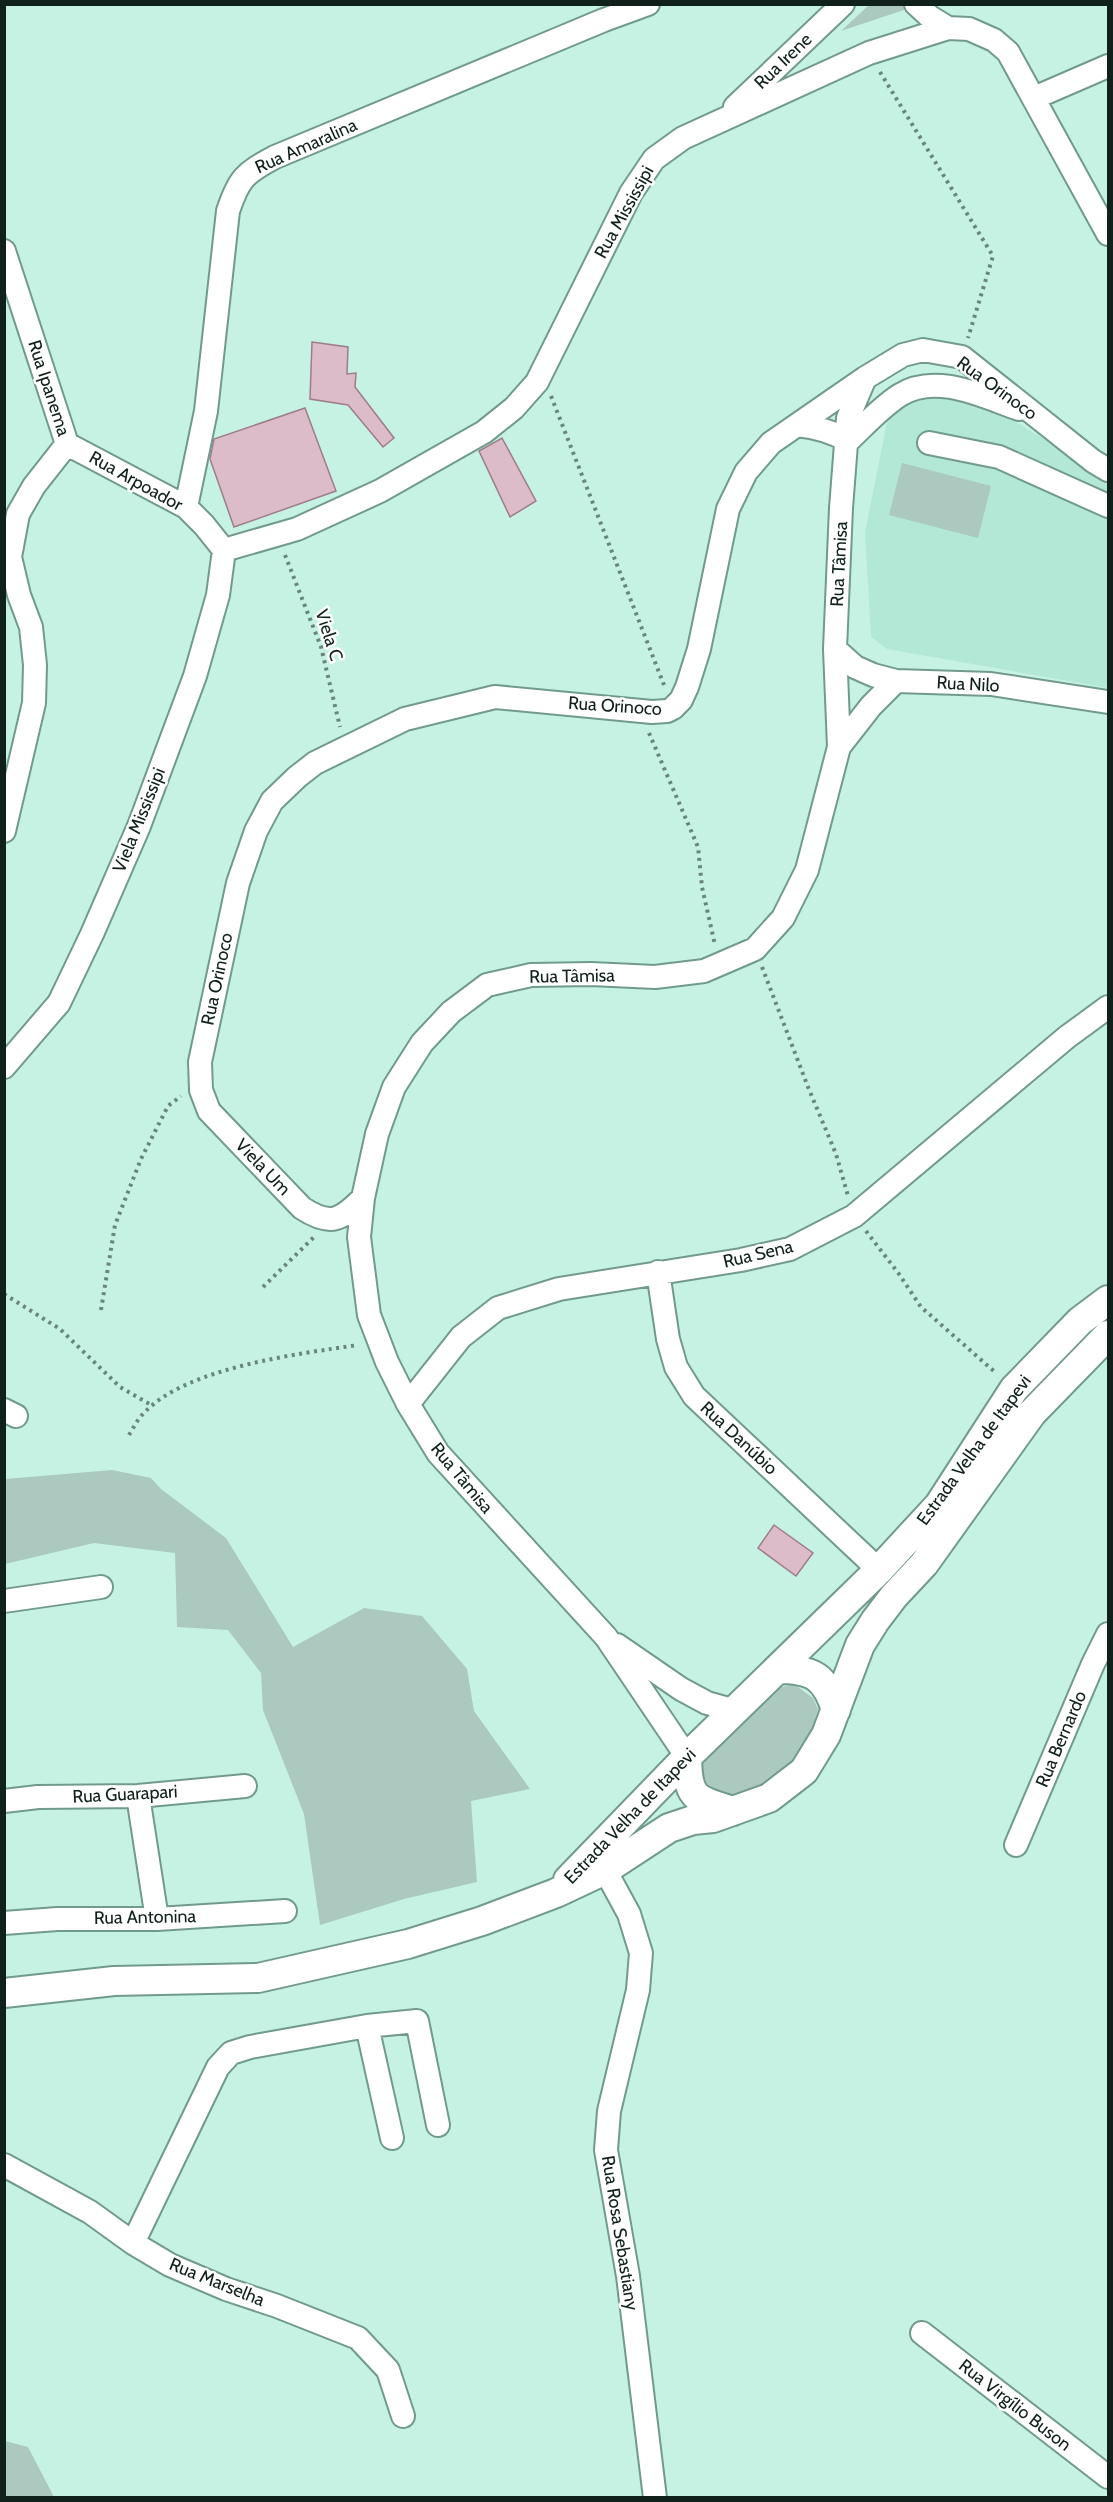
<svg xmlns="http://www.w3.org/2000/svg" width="1113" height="2502" font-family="Cabin,sans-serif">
	<rect width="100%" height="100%" fill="#c6f2e4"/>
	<path fill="#b3e7d6" d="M916,397l45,3 42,14 105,64v210l-221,-39 -16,-12 -6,-105 23,-114 10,-13z"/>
	<path fill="#abc9bf" d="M869,5h37l4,3 -69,23z
		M902,463l89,23 -13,52 -89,-23z
		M112,1470l39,8 10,11 65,49 67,109 71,-39 58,8 45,53 7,42 56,78 -59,12 6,81 -73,17 -84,26 -16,-111 -41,-104 -2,-37 -33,-43 -51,-3 -2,-74 -81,-10 -89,21v-85z
		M794,1684l19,14 5,11 -10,32 -11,19 -17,16 -33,20 -37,1 -13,-30 76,-78z
		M5,2441l23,6 26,50h-49z"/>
	<path fill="#dcbcc9" stroke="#9f7c8b" stroke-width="1.5" d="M312,342l36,5 -1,27 9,-1 -1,14 39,51 -11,9 -35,-42 -38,-6z
		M305,408l31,83 -102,36 -24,-68 4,-20z
		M502,438l34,63 -26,16 -31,-66z
		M774,1525l39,28 -17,23 -38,-28z"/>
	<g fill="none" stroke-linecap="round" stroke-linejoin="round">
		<defs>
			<path id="minor" d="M916,4l14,13 18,11
				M1034,98l74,-32
				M735,107l108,-103
				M4,251l63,193 -33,42 -16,28 -8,43 9,38 12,32 4,38 -1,38 -30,128
				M797,425c19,2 35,6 51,16
				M848,441c16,-15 33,-34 52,-46 36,-23 84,2 119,14
				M929,443l70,14 109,49
				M67,444l119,63 18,18 20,25
				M186,507l20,-96 22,-200c11,-33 17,-38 47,-54l329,-137 44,-16
				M224,550l73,-21 83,-38 104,-59 30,-24 23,-26 94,-189 23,-34 29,-21 186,-85 79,-25 21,1 25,11 14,12 100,182
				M835,649l20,18 18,8 23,6 95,3 117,18
				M839,747l32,-41 25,-25
				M4,1067l55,-64 33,-69 47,-108 56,-150 23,-81 6,-45
				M363,1198c-22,22 -32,29 -61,10l-93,-97 -8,-21 -1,-28 38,-179 18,-52 16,-30 25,-24 18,-14 90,-44 90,-22 157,15 15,-1 6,-3 8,-8 6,-13 12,-38 29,-140 18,-37 25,-29 94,-65 38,-23 20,-5 39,7 131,104 15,9
				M658,1272l10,67 8,28 18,29 185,174
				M408,1404l53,-67 37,-29 61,-19 182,-29 49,-11 64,-33 213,-179 41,-30
				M4,1410l12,6
				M4,1601l97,-14
				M617,1645l64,44 26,14 29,8
				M687,1757l-81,-120 -168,-184 -30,-49 -21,-42 -18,-47 -10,-78 4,-39 14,-64 17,-47 28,-44 29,-31 36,-27 44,-10 60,-1 64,3 49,-6 51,-22 28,-31 24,-48 32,-123 -4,-98 6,-141 7,-90 17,-40
				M138,1796l19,123
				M4,1801l34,-4 100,-1 107,-10
				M1016,1845l77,-181 15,-30
				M605,1870l24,44 12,39 -3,37 -29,121 -3,39 22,126 27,222
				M4,1923l53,-4h100l128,-8
				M367,2026l25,112
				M4,2165l86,47 43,31 37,22 56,24 51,17 81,32 30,32 15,46
				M133,2243l85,-176 13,-14 19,-6 117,-21 50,-5 21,104
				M922,2333l186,144"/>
			<path id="major" d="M778,1669c35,0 48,8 58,41
				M687,1757c1,42 7,42 46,54
				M568,1880l119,-123 192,-187 60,-65 75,-116 66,-68 28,-21
				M4,1993l110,-12 144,-3 150,-34 74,-23 74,-28 49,-23 64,-42 24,-8 20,-2 56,-20 35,-27 22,-36 34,-90 15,-24 19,-25 30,-32 108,-151 76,-78"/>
		</defs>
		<use href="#minor" stroke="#719a8d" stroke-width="26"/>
		<use href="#major" stroke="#719a8d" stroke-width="32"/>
		<path stroke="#69867d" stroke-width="4" stroke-dasharray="3 4.5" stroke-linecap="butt" d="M880,72l113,184 -25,82
			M551,396l113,289
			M285,555l36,92 19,80
			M649,733l49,114 4,40 13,58
			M762,967l46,120 28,67 12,42
			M866,1231l33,43 22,33 75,66
			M263,1287l51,-50
			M4,1294l56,35 60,58 33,19
			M101,1310l14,-85 26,-66 27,-53 13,-10
			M129,1435c5,-8 9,-17 16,-23 43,-45 153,-58 213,-67"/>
		<use href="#minor" stroke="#fff" stroke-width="22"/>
		<use href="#major" stroke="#fff" stroke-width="28"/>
	</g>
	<g text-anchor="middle" stroke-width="5" stroke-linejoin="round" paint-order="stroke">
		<g font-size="18" fill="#10201b" stroke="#fff">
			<text transform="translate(783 61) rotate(-44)" y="6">Rua Irene</text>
			<text transform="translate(306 146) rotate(-24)" y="6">Rua Amaralina</text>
			<text transform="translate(624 212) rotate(-61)" y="6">Rua Mississipi</text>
			<text transform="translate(49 388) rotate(72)" y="6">Rua Ipanema</text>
			<text transform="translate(997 388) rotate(36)" y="6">Rua Orinoco</text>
			<text transform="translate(136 481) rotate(29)" y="6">Rua Arpoador</text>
			<text transform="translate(839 564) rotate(-87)" y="6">Rua Tâmisa</text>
			<text transform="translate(329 635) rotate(72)" y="6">Viela C</text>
			<text transform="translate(968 684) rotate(3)" y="6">Rua Nilo</text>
			<text transform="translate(615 706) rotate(4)" y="6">Rua Orinoco</text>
			<text transform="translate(139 820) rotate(-68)" y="6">Viela Mississipi</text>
			<text transform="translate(572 976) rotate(-1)" y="6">Rua Tâmisa</text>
			<text transform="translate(217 979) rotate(-78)" y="6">Rua Orinoco</text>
			<text transform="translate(263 1167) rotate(46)" y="6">Viela Um</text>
			<text transform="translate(758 1254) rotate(-13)" y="6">Rua Sena</text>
			<text transform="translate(739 1438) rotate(43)" y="6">Rua Danúbio</text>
			<text transform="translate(974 1450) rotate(-54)" y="6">Estrada Velha de Itapevi</text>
			<text transform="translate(462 1478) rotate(50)" y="6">Rua Tâmisa</text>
			<text transform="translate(1061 1739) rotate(-67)" y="6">Rua Bernardo</text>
			<text transform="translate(125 1794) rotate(-3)" y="6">Rua Guarapari</text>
			<text transform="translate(630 1816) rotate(-46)" y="6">Estrada Velha de Itapevi</text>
			<text transform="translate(145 1917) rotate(-1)" y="6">Rua Antonina</text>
			<text transform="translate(620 2233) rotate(81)" y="6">Rua Rosa Sebastiany</text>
			<text transform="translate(217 2282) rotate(22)" y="6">Rua Marselha</text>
			<text transform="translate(1015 2405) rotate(38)" y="6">Rua Virgílio Buson</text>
		</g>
	</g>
	<rect width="1113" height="2502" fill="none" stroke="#10201b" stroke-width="12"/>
</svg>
